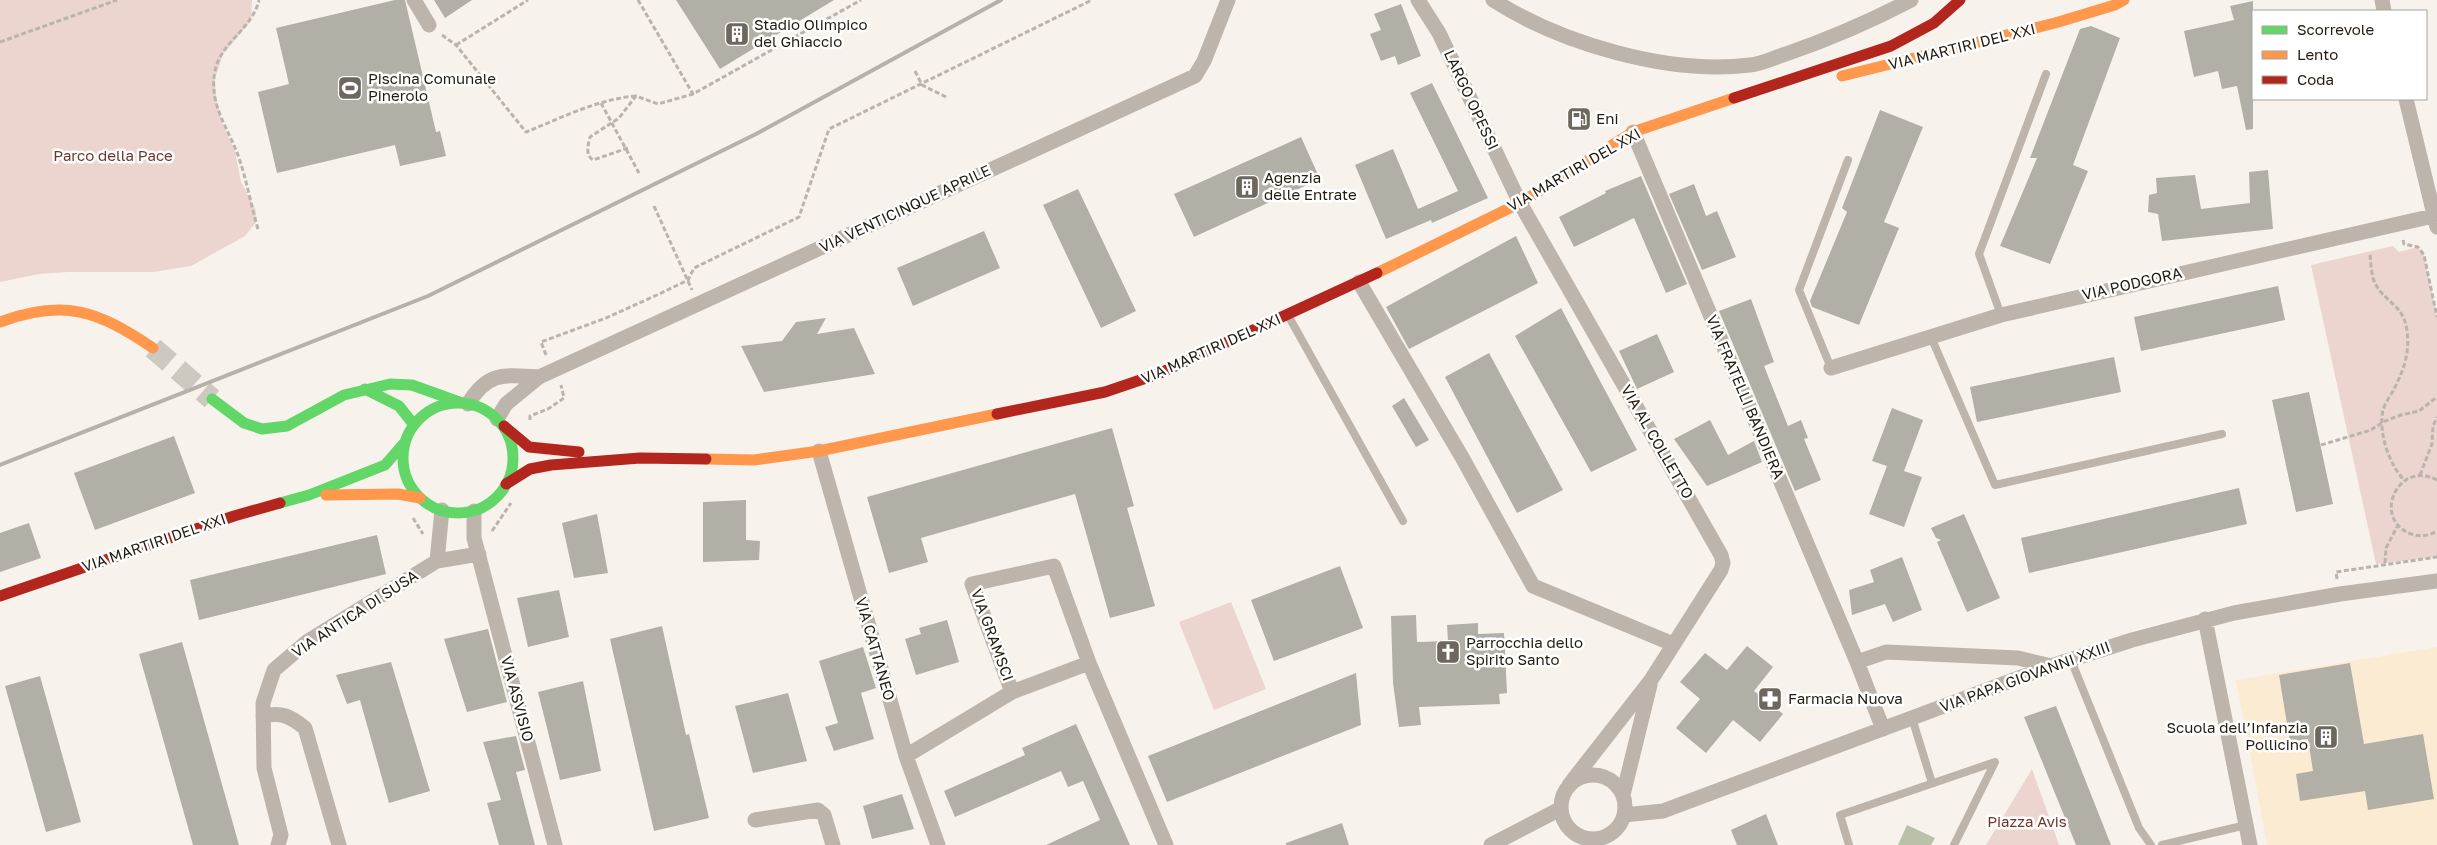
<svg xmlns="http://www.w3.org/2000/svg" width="2437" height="845" font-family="'Golos Text',sans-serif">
	<rect width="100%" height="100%" fill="#f7f3ec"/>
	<path fill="#fbebd3" d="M2437,647v198h-170l-31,-165z"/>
	<path fill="#ebd5ce" d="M0,0h252l-1,21 -28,33 -8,25 1,19 6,25 13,28 6,31 14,26 2,13 -12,15 -54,30 -38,6h-85l-29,2 -39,8z
		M2393,246l6,6 19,-5 6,8 13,62v240l-61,7 -65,-299z
		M1231,602l35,87 -52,21 -35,-88z
		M2032,769l27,76h-73z"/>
	<path fill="#bac1a9" d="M1907,825l28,13 -4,7h-33z"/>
	<path fill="#b2afa6" d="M395,0h10l31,132 4,-1 6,25 -46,10 -5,-21 -118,28 -19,-81 31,-8 -13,-56z
		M434,0h38l-27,18z
		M676,0h158l-114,69z
		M2253,1v128l-7,1 -9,-44 -15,3 -4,-18 -24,6 -10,-46 50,-11 -4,-14z
		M1401,4l20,52 -23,9 -3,-9 -14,5 -11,-27 11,-4 -7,-16z
		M2091,26l29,12 -47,127 15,6 -38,93 -50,-18 37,-88h-7l50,-129z
		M1432,83l56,115 -56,25 -1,-3 -45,19 -31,-74 38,-16 25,60 40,-18 -48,-98z
		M1880,110l43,17 -39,95 15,6 -40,97 -47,-18 -2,-6 37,-89 -5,-4z
		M1301,137l19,42 -126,58 -20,-43z
		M2268,170l5,59 -111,12 -4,-27 -10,-2 1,-17 8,-2 -1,-15 39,-3 6,34 49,-6 -1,-31z
		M1641,176l46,108 -21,9 -32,-75 -60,29 -15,-30 47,-24 -1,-2z
		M1694,184l12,32 11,-5 19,46 -34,13 -33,-76z
		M1078,189l58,122 -35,17 -58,-123z
		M984,231l16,37 -87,38 -16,-38z
		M1516,236l22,47 -129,66 -23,-42z
		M2278,286l7,34 -144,31 -7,-34z
		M1751,299l23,63 -10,4 24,60 13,-6 7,18 -4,1 17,41 -26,11 -76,-180z
		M1561,308l76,142 -46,22 -76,-136z
		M826,318l-9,16 37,-6 21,46 -111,18 -23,-46 41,-5 14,-19z
		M1657,334l17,38 -37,17 -18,-38z
		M1489,353l74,137 -46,23 -72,-136z
		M2114,357l7,35 -144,30 -7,-35z
		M2309,392l24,112 -37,8 -24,-112z
		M1404,398l25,42 -13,7 -24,-41z
		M1892,408l31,12 -19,51 18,6 -18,50 -35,-13 18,-48 -15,-5z
		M1710,420l18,35 26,-14 8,21 -55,24 -33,-47z
		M1112,428l22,78 -7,2 28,98 -45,12 -35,-124 -154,44 7,24 -39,11 -22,-76z
		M174,436l21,57 -100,37 -21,-57z
		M2239,488l8,36 -218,49 -8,-35z
		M746,500v40l14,1 -1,19 -56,2v-60z
		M597,514l11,59 -34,5 -12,-55z
		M1964,514l36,84 -33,14 -30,-70 4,-2 -5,-2 -5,-10z
		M29,523l12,35 -41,14v-39z
		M377,535l9,39 -187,46 -9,-40z
		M1902,557l20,53 -29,12 -8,-18 -33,11 -3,-25 25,-8 -4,-12z
		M1340,566l23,62 -89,33 -23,-61z
		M559,590l10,47 -41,10 -11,-49z
		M1416,615l1,27 31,-1 -1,-16 31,-2v11l26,-1 3,60 -8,1 1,10 -81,3 2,18 -22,2 -6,-44 -2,-67z
		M947,620l12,42 -43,13 -11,-36 16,-5 -2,-6z
		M662,626l24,109 3,-1 20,84 -55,13 -44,-192z
		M488,629l19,73 -40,10 -23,-73z
		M182,642l57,203h-46l-54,-191z
		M1747,646l26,21 -19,24 29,23 -23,28 -27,-22 -27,33 -30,-25 24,-29 -20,-17 25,-29 22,17z
		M863,647l13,41 -15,5 13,46 -40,12 -9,-24 13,-4 -19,-62z
		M391,662l39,129 -41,12 -29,-103 -13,4 -11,-29z
		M2350,663l14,81 59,-10 11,65 -66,11 -3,-19 -65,10 -4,-27 17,-3 -5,-32 -18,3 -11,-67z
		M1356,673l5,52 -194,77 -19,-46z
		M40,676l41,146 -35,10 -41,-146z
		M583,681l18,90 -41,9 -22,-88z
		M788,693l19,68 -54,12 -18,-67z
		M2056,706l55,139h-35l-52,-128z
		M1076,724l54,121h-84l54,-25 -17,-39 -15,6 -7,-16 -106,46 -11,-26 81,-36 -3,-7z
		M516,736l9,34 -9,2 19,73h-36l-12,-42 14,-3 -18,-58z
		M902,794l12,35 -42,10 -9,-33z
		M1766,814l12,31h-41l-6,-15z
		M1342,823l7,22h-63v-2z"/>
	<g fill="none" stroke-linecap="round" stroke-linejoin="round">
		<path stroke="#cdc8c0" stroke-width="22" stroke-dasharray="22 11" stroke-linecap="butt" d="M153,348l59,51"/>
		<path stroke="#bbb3ad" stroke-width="3" stroke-dasharray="5 2.5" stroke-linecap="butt" d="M638,0l55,94
			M442,35l14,10 70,87c35,-14 72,-33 110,-36
			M0,42l117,-42
			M456,45l72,-45
			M915,71l7,14 26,13
			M601,103l38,70
			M628,148l-35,12c-8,-5 -5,-15 -3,-23l29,-19 17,-22 22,8 35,-10 168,-94
			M654,206l38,84
			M258,229c-7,-23 -11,-48 -19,-71 -10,-29 -31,-54 -24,-87 5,-28 38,-43 44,-71
			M2403,240l1,4 14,3 6,8 13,62
			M2370,255c1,8 1,22 6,30 10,18 28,20 31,46 3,21 -3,39 -13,58 -3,6 -9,14 -11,21 -5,22 6,54 21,70
			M546,355l-5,-13 65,-24 51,-23 31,-15 6,-12 105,-51 30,-88 263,-129
			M530,420v-4l18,-7 16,-11 -3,-13
			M2321,445l50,-15 12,-8 18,-7 18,-4 18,-14
			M2420,475l12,-31 1,-18 4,-9
			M2437,480c-39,-21 -66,39 -26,54 9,3 18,2 26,-3
			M413,518l10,16
			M492,531l19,-28
			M2385,563l1,-15 12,-23
			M2337,579l-1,-7 101,-15"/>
		<path stroke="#bdb4ac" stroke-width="8" d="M2001,315l-22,-61 67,-180
			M1289,317l114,204
			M1931,337l64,148 227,-51
			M1831,368l-32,-78 49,-130
			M2071,660l68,168 12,17
			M1912,718l20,65
			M1849,845l-9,-30 155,-53 -41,83
			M2162,845l84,-20"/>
		<path stroke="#bdb4ac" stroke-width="15" d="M414,0l15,25
			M1418,0l21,33 81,170 201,352 2,8 -2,7 -70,110 -82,105
			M1493,0c69,44 176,75 257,65 12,-1 25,-8 36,-11 43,-15 85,-33 125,-54
			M2382,0l2,11
			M2406,99l31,128
			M1633,132l224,530 26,67
			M1359,282l104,177 70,127 140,58
			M1831,368l170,-53 436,-100
			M468,404c20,-33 36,-29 71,-27
			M497,419l9,-15 33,-27 656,-301 9,-15 24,-61
			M819,451l87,305 32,89
			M474,511v27l81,307
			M437,561l5,-51
			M2205,619l45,226
			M1857,662l29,-10 132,6 33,8
			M1012,692l-40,-108 82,-18 35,97
			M263,716c19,-4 27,0 42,12l34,117
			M906,756l106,-64 77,-29 77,182
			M1561 807a32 32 0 1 1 64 0a32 32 0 1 1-64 0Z
			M1623,795l27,-110
			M1624,815l39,-4 388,-145 81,-26 102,-27 106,-19 97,-13
			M755,820l63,-10 6,5 9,30
			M278,845l3,-10 -17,-67 -1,-65 11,-33 34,-29 129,-80 42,-7
			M1491,845l69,-36"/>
		<path stroke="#63d668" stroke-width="11" d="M365,389l34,17 15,19
			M212,399l32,24 18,6 25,-3 57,-31 46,-11 22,1 50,18
			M403 458a55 55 0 1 1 110 0a55 55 0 1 1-110 0Z
			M280,503l29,-8 76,-30 20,-23"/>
		<path stroke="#ff974d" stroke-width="11" d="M1842,76l213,-53 60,-18 9,-5
			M1377,273l143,-70 113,-71 101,-34
			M0,322c64,-24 98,-11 153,26
			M706,459l48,1 65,-9 178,-37
			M326,495l72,-1 22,4"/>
		<path stroke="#b3261e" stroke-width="11" d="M1734,98l157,-52 43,-23 26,-23
			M997,414l108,-22 53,-18 219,-101
			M504,426l25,21 50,5
			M506,484l24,-15 21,-4 89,-7 66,1
			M0,596l234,-80 46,-13"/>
		<path stroke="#b6b1ab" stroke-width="4" d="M0,465l428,-169 328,-162 245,-134"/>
	</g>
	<defs>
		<symbol id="building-square" viewBox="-11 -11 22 22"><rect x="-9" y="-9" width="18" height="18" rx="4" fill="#6d675d" stroke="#fff"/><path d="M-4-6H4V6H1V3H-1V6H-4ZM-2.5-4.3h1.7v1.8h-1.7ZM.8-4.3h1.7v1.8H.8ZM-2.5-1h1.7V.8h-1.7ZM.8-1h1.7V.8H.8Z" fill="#fff"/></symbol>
		<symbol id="stadium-square" viewBox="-11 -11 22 22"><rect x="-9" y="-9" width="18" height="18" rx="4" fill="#6d675d" stroke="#fff"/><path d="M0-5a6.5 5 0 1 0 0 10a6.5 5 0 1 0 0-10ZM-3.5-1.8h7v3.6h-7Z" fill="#fff"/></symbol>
		<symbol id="fuel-square" viewBox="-11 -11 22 22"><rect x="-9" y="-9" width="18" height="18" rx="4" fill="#6d675d" stroke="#fff"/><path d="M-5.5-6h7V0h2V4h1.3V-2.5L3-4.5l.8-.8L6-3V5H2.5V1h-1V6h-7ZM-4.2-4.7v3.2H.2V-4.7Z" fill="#fff"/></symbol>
		<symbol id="church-square" viewBox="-11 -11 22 22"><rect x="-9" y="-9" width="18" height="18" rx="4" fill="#6d675d" stroke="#fff"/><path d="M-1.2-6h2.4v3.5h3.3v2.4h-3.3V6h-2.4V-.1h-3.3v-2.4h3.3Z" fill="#fff"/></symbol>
		<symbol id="pharmacy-square" viewBox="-11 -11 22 22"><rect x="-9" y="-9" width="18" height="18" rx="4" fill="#6d675d" stroke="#fff"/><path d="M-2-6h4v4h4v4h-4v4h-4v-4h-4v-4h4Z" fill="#fff"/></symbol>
	</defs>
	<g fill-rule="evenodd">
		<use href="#building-square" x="723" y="20" width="28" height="28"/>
		<use href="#stadium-square" x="336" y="74" width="28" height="28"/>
		<use href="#fuel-square" x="1565" y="105" width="28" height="28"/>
		<use href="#building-square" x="1233" y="173" width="28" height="28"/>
		<use href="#church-square" x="1434" y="638" width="28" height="28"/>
		<use href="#pharmacy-square" x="1756" y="685" width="28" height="28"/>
		<use href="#building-square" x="2312" y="723" width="28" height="28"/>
	</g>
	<g text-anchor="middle" stroke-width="5" stroke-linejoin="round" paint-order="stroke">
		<g font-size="15" fill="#231c10" stroke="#fff" text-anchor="start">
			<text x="754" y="30">Stadio Olimpico<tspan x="754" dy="17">del Ghiaccio</tspan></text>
			<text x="368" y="84">Piscina Comunale<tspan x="368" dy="17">Pinerolo</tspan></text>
			<text x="1596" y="124">Eni</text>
			<text x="1264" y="183">Agenzia<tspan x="1264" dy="17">delle Entrate</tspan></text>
			<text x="1466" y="648">Parrocchia dello<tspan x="1466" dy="17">Spirito Santo</tspan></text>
			<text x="1788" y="704">Farmacia Nuova</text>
			<text x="2308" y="733" text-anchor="end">Scuola dell’Infanzia<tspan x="2308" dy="17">Pollicino</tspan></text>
		</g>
		<g font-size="15" fill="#231c10" stroke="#fff">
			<text transform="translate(1962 47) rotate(-14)" y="5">VIA MARTIRI DEL XXI</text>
			<text transform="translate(1471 100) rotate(65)" y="5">LARGO OPESSI</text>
			<text transform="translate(1574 170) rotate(-30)" y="5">VIA MARTIRI DEL XXI</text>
			<text transform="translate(905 209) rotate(-25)" y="5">VIA VENTICINQUE APRILE</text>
			<text transform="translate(2132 284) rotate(-13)" y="5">VIA PODGORA</text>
			<text transform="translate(1211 349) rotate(-24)" y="5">VIA MARTIRI DEL XXI</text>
			<text transform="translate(1745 397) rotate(67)" y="5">VIA FRATELLI BANDIERA</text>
			<text transform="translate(1657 442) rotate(60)" y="5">VIA AL COLLETTO</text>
			<text transform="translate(154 543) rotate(-19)" y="5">VIA MARTIRI DEL XXI</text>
			<text transform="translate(355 614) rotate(-33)" y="5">VIA ANTICA DI SUSA</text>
			<text transform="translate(992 635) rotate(70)" y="5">VIA GRAMSCI</text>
			<text transform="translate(875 649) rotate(74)" y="5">VIA CATTANEO</text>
			<text transform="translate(2025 677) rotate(-20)" y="5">VIA PAPA GIOVANNI XXIII</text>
			<text transform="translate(517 699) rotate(75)" y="5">VIA ASVISIO</text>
		</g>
		<g font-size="15" fill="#6c382d" stroke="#fff">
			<text x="113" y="161">Parco della Pace</text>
			<text x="2027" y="827">Piazza Avis</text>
		</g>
	</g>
	<rect x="2252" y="10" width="175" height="90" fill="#ffffff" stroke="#a7a49f"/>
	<rect x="2262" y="26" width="25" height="8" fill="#63d668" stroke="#a7a49f"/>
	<text x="2297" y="35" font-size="15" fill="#231c10">Scorrevole</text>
	<rect x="2262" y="51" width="25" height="8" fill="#ff974d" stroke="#a7a49f"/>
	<text x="2297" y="60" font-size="15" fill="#231c10">Lento</text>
	<rect x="2262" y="76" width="25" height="8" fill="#b3261e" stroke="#a7a49f"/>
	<text x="2297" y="85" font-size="15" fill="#231c10">Coda</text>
</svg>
